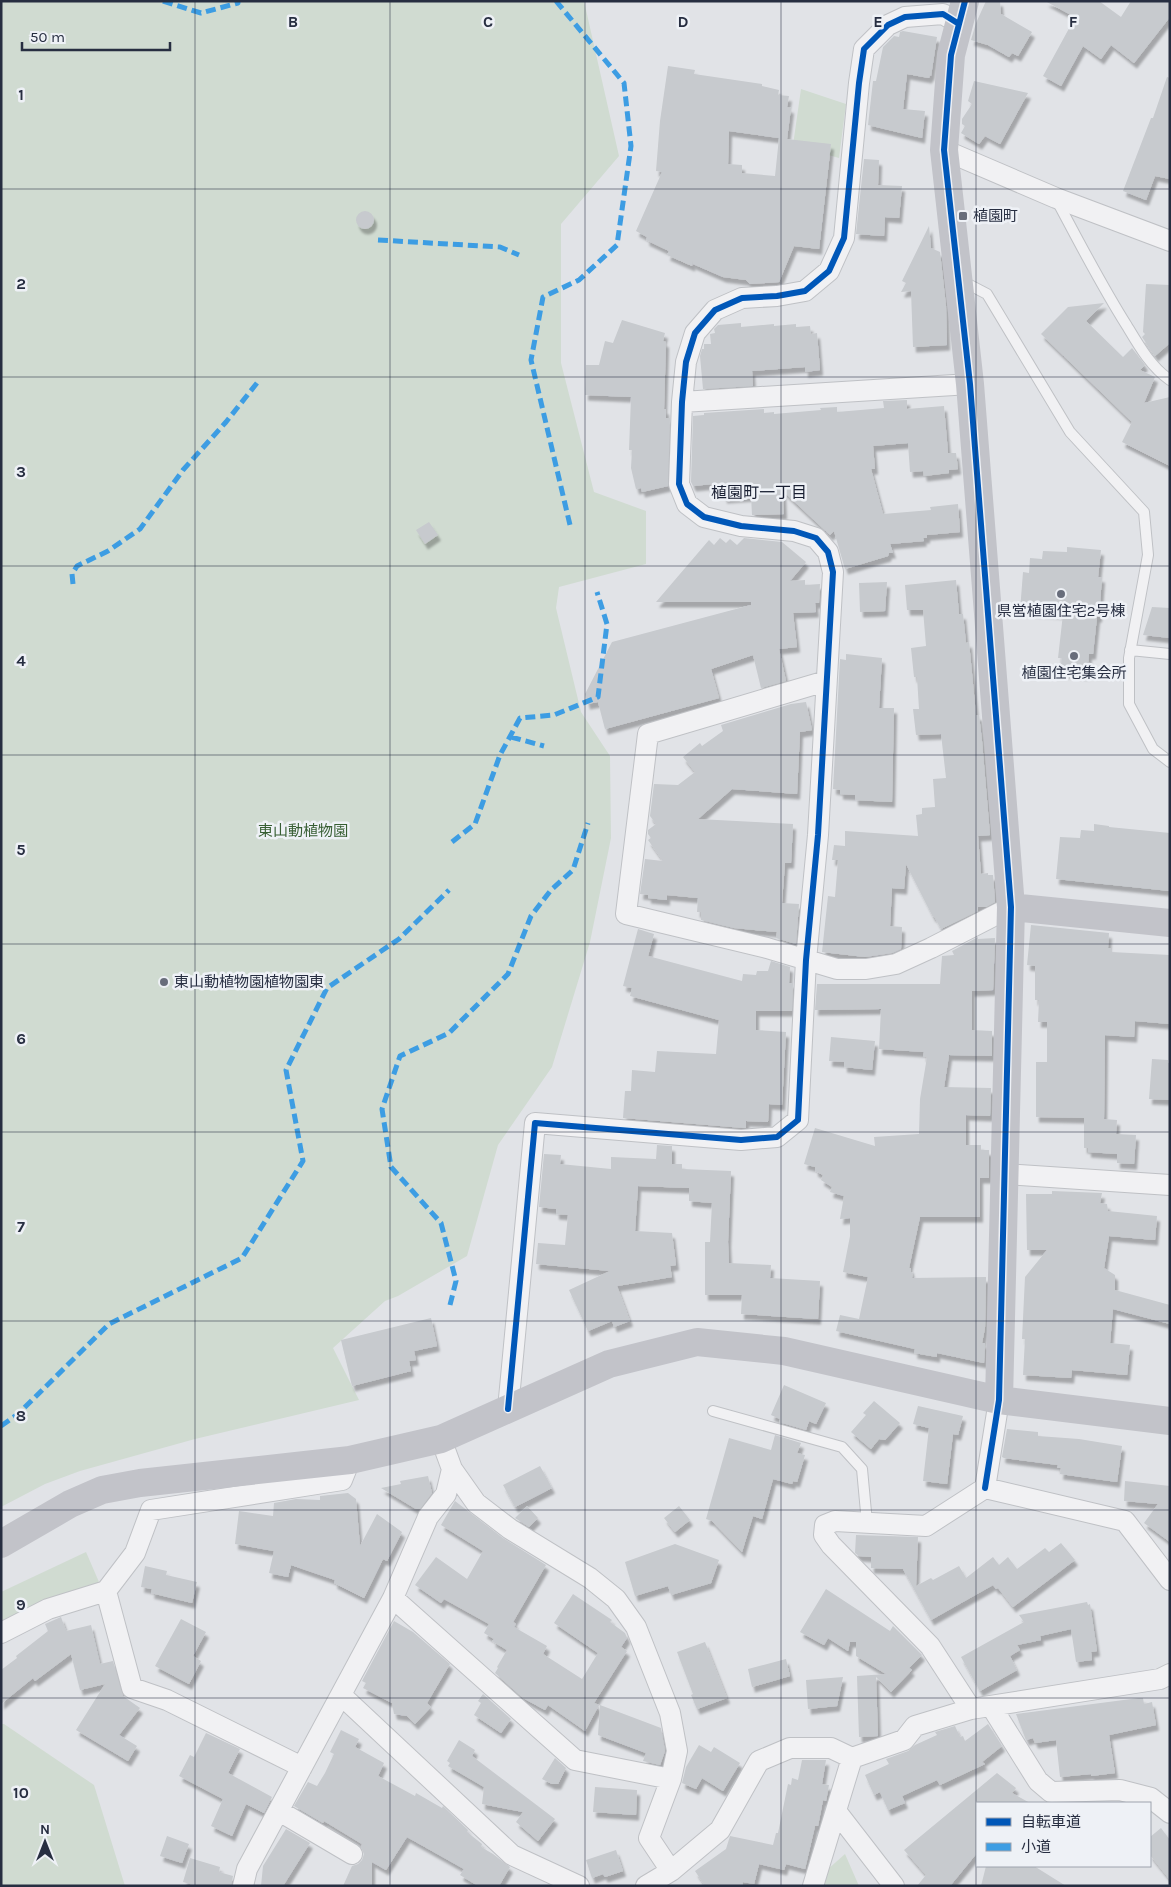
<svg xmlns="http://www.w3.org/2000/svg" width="1171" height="1887" font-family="Karla,'Noto Sans JP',sans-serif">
	<defs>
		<filter id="shadow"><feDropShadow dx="3" dy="5.5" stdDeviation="1" flood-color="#0004"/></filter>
	</defs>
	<rect width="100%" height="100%" fill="#e1e3e7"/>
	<path fill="#d0dbd1" d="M1,1h583l35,155 -58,68v139l33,129 52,19v53l-87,23 -3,21 25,104 29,44 1,82 -21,104 -38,125 -54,78 -31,111 -69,40 -13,5 -52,47 26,52 -164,39 -115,32 -35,13 -44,23z
		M801,89l45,15 -7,54 -46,-13z
		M86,1552l13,30 -98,43v-33z
		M1,1724h3l90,61 31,101h-124z
		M845,1854l14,32h-50z"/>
	<path fill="#c7cace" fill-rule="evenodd" filter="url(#shadow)" d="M986,1h14l1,13 31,18 -14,24 -6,-3 -3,4 -21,-12 -17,-5 5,-17z
		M1045,1h54l22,16 10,-16h39v16l-36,46 -23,-18 -10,14 -18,-13 -22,40 -18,-10 29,-53 -2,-1 3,-6z
		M903,31l34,6 -6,39 -1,-1 -1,3 -22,-4 -4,35 22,2 -3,27 -54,-13 5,-44h3l7,-34 11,-11 5,1 1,-5z
		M668,66l27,4 -1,4 68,10v2l17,4 -1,5 11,1 -2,11 4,1 -4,31 44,5 -12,105 -25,-3 -15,36 -29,2 -4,-4 -23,-3 -30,-13v-3l-1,5 -25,-11 2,-4 -23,-11 1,-3 -11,-6 26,-59 -6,-1 4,-50zM729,131l50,7 -4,38 -33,-3v-8l-14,-1z
		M1167,77l3,1v101l-15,-3 -9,24 -23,-9 28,-73h2z
		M974,81l54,12 -28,51 -15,-8 -6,8 -18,-11 4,-7 -3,-2v-5l10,-15 -4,-3z
		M864,159l15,1 -1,25 24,1 -3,32 -14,-1 -1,19 -28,-2z
		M356 220a9 9 0 1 1 18 0a9 9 0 1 1-18 0Z
		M929,226l2,22 9,4 6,54 1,39 -34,2 -2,-56 -10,1 5,-9 -4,-2z
		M1146,284l24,1v58l-15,13 -13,-19 3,-3 -2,-2z
		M1104,303l-18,18 37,36 9,-9 13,17 -5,5 15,7 -11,26 26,-6v69l-48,-24 10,-20 -91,-88 27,-27z
		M622,320l43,13 -2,8 3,1 -2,67h2v9h4l-2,68 -26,6 -1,-4 -5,1 -5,-21 1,-18h-3l2,-53 -46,-2 1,-30h13l6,-24 8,2z
		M741,323v4l33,-3v2l22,-2v3l14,-1 1,8 6,-1 3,37 -15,2v-5l-53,4 1,15 -50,3 -3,-33 2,-7h2v-5h7l-1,-10 5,-1 -1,-4 4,-4z
		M907,400v9l37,-3 4,47h8l2,16 -9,1v3l-25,3 -1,-5 -13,1 -2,-29 -35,3 2,23h-4l12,45 48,-4 -1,-3 28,-3 2,28 -33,3v3h-4l1,3 -34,3 3,9h-4l-1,3 -43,13 -11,-38 -4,4 -47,-44 1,23 -32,1 -1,-19 -27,2 -1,-15 -30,3 -2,-4 2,-66 11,-1v-2l60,-4v4l10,-1v2l47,-4 -1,-2 17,-1v5l47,-4 -1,-7z
		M429,522l9,13 -13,9 -9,-14z
		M720,538l6,5 4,-4 7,6 7,-7 38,4 24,20 -16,19 15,-1v5l15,-1 -1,19h-4l1,9 -23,1 4,34 -18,2 7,32 -25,7 -8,-33 -42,14 8,29 -114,31 -7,-27 -11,2 -2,-10 27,-52 139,-37v-3h-95l53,-62 5,5z
		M1067,547l34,3 -3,27h4l-3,40h-2l-4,37h-4l-2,21 -27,-3 2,-14h-4l5,-44 -43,-3 3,-39 6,1 1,-15 12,1 1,-8 24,1z
		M956,580l3,34h4l3,29 3,-1 7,73h3l3,26 8,94 -12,1 3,38 7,-1v2h5l2,27 -9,5h-8v4l-37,18 -7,-13 -1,1 -27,-53 -2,25 -12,-1 -2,38 12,1 -1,22 -9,4 -27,4 -43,-5 6,-56 7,1 3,-37h-6l2,-15 11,1v-15l73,5 -2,-21 6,-1v-6l13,-1 -2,-28 13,-1 -5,-44 -25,1 -3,-26h6l-2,-32h-3l-3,-29 15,-2 -3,-36h-16l-2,-25z
		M887,582l-2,29 -25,1 -1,-29z
		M1152,607l18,1v30l-27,-3z
		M846,654l36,4 -3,50h15l-2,94 -37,-2v-5l-15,-1v-4l-7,-1 7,-130 6,1z
		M806,702l6,28 -12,2 -3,62 -65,-5 -34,30 95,5 -2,39h-6l-3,40 17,1 -3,40 -20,-6 1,-6 -43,-4 -33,-8v-8h-4l1,-14 -31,-3v5l-19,-2v-3l-8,-1 5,-35 18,2 -15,-21 3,-2 -3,-4v-4l8,-6 -6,-8 4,-32 24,1 17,-13 -12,-15 17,-14 2,3 21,-15 -2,-6 70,-21z
		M1094,824l15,2v1l61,6v58l-114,-12 4,-42 20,1 1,-8 13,1z
		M1031,925l78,8 -1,15h3v4l59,3v69l-35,-3 -1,16 -29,-2 -1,84 13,1 -1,14 20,1 -2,29 -17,-1v-9l-29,-2v-4h-4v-30l-48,-1v-55h11v-40h-9l1,-22h-4v-34l-8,-1z
		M638,929l16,5 -6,22 94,25 1,-7 13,1 1,-4h11l3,-10 19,6 -1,16h4l-1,28h-36v19l30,2 -4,73 -13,-1 -1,18 -22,-1v7h-2l-121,-10 2,-27h6l1,-21 23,2 2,-21 59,3 3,-34 -89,-24 2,-8 -9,-2z
		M978,937v2l17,-1 -2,52 -21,1v39l20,1v25l-43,-1 -5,32 47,1 -1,28 -24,-1v30h15v5h8v28h-9v39h-60l-11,51h2v4l2,1 -1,5 74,-1 -1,51 -3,15h3l-1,20 -47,-10v4l-23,-4 1,-4 -79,-18 4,-16 19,4 9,-42 -25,-5 7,-36v-18l-10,1 4,-23 -14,-4 2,-5 -11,-7 2,-5 -8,-4v-4l-11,-3 11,-36 60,18 -1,-9 45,-3 1,-35 7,-42 -4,-1 1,-4 -45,-3 2,-40 -66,1 2,-26h123l2,-28 12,-1 -2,-4z
		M831,1037l44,4 -3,29 -28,-3v-5l-15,-1z
		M1152,1059l16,1v3h2v37l-21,-1z
		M657,1145l15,1v18h10v5l49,2 -3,71 1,21 42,2 -1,13 50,3 -2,38 -77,-5 1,-19h-37v-53h5l2,-39 -23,-2v-13l-51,-2 -3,45 37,2 4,32 -6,1 2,11 -55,9 13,35 -16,6 -2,-6 -24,10 -19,-41 41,-19 -74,-7 2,-21 27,2 3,-30 -12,-1v-5l-17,-2 5,-53 17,1 -1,9 51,5v-12l45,2z
		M1052,1191l50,2 -2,10 7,1 1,7 49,5 -2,24 -46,-4 -5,32 11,7v15l55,15v19l-57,-15 -3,34 20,2 -3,30 -55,-5 -1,8 -48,-3 2,-36h-3l3,-62 22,-27h-20l-1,-56h26z
		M431,1318l6,28 -23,5 2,9 -7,1 2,10 -59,15 -11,-46z
		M784,1385l42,18 -10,21 -7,-3 -3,9 -27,-8 1,-3 -9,-4z
		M874,1401l26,22 -15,17 -6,-1 -8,10 -20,-17 15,-17 -3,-2z
		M918,1406l45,10 -5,19 -5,-1 -6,50 -24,-3 6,-53 -16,-4z
		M1007,1429l31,3v4l41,3 43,7 -5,36 -57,-8 1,-6h-4l1,-3 -54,-7 -2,-1z
		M775,1435l26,8 -4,10 8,2 -8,27 -4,-1 -1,3 -19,-5 -11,40 -9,-3 -11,36 -30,-31 -6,-2 23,-81 42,12z
		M540,1466l12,22 -37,19 -12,-22z
		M428,1476l4,17 -12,16h-4l-35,-21 20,-4 -1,-3z
		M1125,1481l45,5v56l-26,-19 14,-19 -34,-3z
		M348,1493l8,6 4,47 17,-32 25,18 -15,29 -4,-2 -19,39 -30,-15 1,-3 -44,-15 -3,12 -19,-4 5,-22 -39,-7 4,-33 34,5 1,-13 22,-4 24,1v-4z
		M455,1501l48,37 43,27 -33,57 3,2 -2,3 33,19 -4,8 39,25 16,-26 -44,-30 19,-29 39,26 -2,2 15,11 2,5 -6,9 6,4 -33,52 5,2 -14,26 -37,-26 -3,5 -22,-12 -28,-25 3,-5 -1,-1 10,-17 -15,-9 2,-2 -10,-6 5,-9 -45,-25 -3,4 -26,-18 21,-28 31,22 16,-28 -42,-26z
		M527,1506l11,12 -9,9 -14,-9z
		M679,1506l11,14 -15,12 -11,-14z
		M856,1535l62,2 -2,49 15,-8 2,2 26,-14 7,12 27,-21 6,8 9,-8 9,12 28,-21 4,4 12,-9 14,17 -62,47 -15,-19 -2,1 -3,-4 -62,35 -28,-51 -32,-1v-11l-12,-1 -4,-3z
		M675,1544l44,16 -8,23 -40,12 -3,-9 -33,10 -10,-34z
		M145,1566l22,5 -1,4 31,7 -5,21 -41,-10 1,-4 -11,-2z
		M826,1589l64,42 3,-5 29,29 -13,13 3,2 -21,22 -15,-15 2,59 -19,1 -2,-61 29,-2 -30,-18v-14h-6l-2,9 -20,-13 -4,7 -24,-13z
		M1087,1602l1,3 2,-1 7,47 -6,1 1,8 -16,2 -5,-33 -31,7 1,4 -24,5 3,5 -10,6 7,14 -37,21 -19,-34 63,-35 -5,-7z
		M61,1617l5,14 25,-6 9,39 13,-3 10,35 17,12 -21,27 18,11 -9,15 -52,-31 29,-46 -25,6 -9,-36 -36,27 -2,-3 -32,26v-34l16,-12 -1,-2 32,-25 -3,-7z
		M181,1619l25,13 -13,24 8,5 -12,23 -34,-18z
		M394,1621l19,11 37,32 -23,39 4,4 -16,17 -8,-8 -13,-2 -2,-11 -29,-15 3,-5 -4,-2z
		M705,1642l22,56 -30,11 -6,-14 2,-1 -16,-42z
		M786,1659l4,17 -38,11 -4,-18z
		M843,1677l-6,29 -29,3 -2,-29z
		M483,1694l28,25 -10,14 -27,-18 7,-12 -3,-2z
		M1139,1698h4l1,6 8,-2 4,23 -47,10 6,38 -24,3v-2l-31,3 -4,-37 -21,3 -2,-5 -7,2 -10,-26z
		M600,1705l61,23 4,23 -5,14 -17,-4 3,-8 -48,-18z
		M988,1724l14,22 -20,16 3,2 -45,21 -3,-5 -35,16 3,7 -17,7 -8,-18 -6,3 -9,-20 24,-11 -3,-5 22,-8 7,-6 22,-10 -2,-3 20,-6 5,11 3,-1 2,5z
		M341,1730l18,9 -4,8 29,16 -6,13 37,20 1,-3 26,15 1,-2 25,24 -1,2 15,12 -1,3 12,7 17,13 -11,19h-21l-18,-11 4,-6 -57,-32 -21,33 -14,-8v24h-29l9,-20 6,-2 4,-4 2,-6 -3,-7 1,-3 -38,-23 -1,2 -29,-17 14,-24 9,4 8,-13 9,-19 -4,-2z
		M206,1733l34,16 -12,24 44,24 -8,16 -18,-9 -14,32 -21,-10 12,-27 -44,-23 11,-21 4,2z
		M459,1740l16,10 -3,6 83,63 -17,22 -22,-19 7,-10 -41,-8 2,-17 -36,-21 2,-3 -3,-2z
		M699,1745l12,7 3,-5 26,16 -17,28 -21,-13 -6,11 -14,-6 4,-16z
		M555,1758l11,10 -8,16h-6l-10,-5z
		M802,1760h24l-4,24 7,1 -3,16 -3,-1 -5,26h-3l-10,43 -19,-5 -2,6 -25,-6 -5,20 -11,-2 -1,4h-37l-10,-15 31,-22 4,-13 43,9 3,-12h2l10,-49 3,1 1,-7 6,2z
		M997,1773l19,15 -4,5 18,10h-53v50l-27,33h-33l9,-11 -22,-25z
		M595,1787l42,3 -1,25 -43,-3z
		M1161,1828l9,12v40l-20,-25v-18z
		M286,1829l24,14 -27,43h-22l2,-20z
		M167,1836l22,8 -7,19 -22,-7z
		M616,1850l7,21 -18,6 -2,-3 -11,4 -6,-18z
		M190,1858l30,9 -1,5 14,4 -2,10h-34l-14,-4z
		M986,1866h48l32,20h-85z"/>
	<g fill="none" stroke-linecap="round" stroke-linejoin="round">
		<defs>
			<path id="lane" d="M1056,199c23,43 45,86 71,127 12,20 24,41 43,54
				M962,281l25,13 83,138 74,80 4,43 -19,103v46l24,45 17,13
				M1130,650l40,4
				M713,1411l129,36 20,22 5,54"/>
			<path id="street" d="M944,150l112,48 114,43
				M682,402l288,-18
				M826,681l-178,53 -22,180 141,34 70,21h29l30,-5 35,-16 80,-41
				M1004,1174l166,11
				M508,1409l27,-286 206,17 36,-3 21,-17 8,-160 12,-125 15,-263 -5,-20 -12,-14 -22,-7 -53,-5 -37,-9 -17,-13 -8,-20 3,-82 4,-40 9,-29 20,-23 27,-12 35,-2 28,-5 24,-20 15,-33 15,-155 5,-34 24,-24 17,-8 38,-3 16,10
				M441,1439l11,30 24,34 34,26 80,49 26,21 20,28 34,86 7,38 -6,28 -22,59 22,33 49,-41 39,-69 31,-13h41l21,10 52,-18 11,-14 56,-17 189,-30 10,-5
				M985,1488l14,-88
				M106,1591l29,-38 16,-43 191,-30 8,-20
				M393,1598l182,162 96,19
				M1,1633l47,-24 58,-18 26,97 35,12 135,67
				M341,1695l171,160 67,31
				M991,1706l47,75 13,11 69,-2 31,8 19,15
				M971,1709l-41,-63 -99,-101 -7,-10 1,-10 10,-4 91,5 59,-38 140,33 45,59
				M279,1811l73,43
				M836,1811l58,75
				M243,1886l4,-17 146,-271 35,-81 18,-23 6,-25
				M646,1886l25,-15
				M813,1886l39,-128"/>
		</defs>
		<use href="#lane" stroke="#bfc1c5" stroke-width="12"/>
		<use href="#street" stroke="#bfc1c5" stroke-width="22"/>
		<use href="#lane" stroke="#f1f1f3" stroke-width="10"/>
		<use href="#street" stroke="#f1f1f3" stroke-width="20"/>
		<path stroke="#c2c3c9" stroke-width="28" d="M965,1l-14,54 -7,95 26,234 41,523 -12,493
			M1011,907l159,16
			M1,1544l69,-40 32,-14 38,-7 210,-23 91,-21 168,-75 88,-22 87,9 215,49 171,21"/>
		<path stroke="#3d9de3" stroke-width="5" stroke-dasharray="10 5" stroke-linecap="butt" d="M163,1l38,12 37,-10v-2
			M556,1l68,82 7,63 -14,99 -38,35 -36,17 -12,63 39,165
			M378,240l122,7 19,8
			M73,584l-1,-10 5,-8 31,-15 32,-22 43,-59 43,-48 31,-39
			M511,737l33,9
			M452,842l23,-18 25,-69 20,-37 34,-3 44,-18 9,-73 -10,-32
			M450,1305l6,-24 -15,-58 -50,-56 -9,-58 18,-53 49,-23 59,-59 23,-58 20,-26 22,-20 15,-47
			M1,1426l17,-12 91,-90 133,-66 61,-97 -17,-91 41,-82 72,-49 50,-49"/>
		<defs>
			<path id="cycleway" d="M965,1l-14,54 -7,95 26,234 41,523 -12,493 -14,88
				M508,1409l27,-286 206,17 36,-3 21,-17 8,-160 12,-125 15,-263 -5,-20 -12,-14 -22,-7 -53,-5 -37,-9 -17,-13 -8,-20 3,-82 4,-40 9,-29 20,-23 27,-12 35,-2 28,-5 24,-20 15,-33 15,-155 5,-34 24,-24 17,-8 38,-3 16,10"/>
		</defs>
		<use href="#cycleway" stroke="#eef1f6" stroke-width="9"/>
		<use href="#cycleway" stroke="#0057b8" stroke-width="6"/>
	</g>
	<path fill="none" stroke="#272e41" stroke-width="1" stroke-opacity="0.55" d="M195,1v1885M390,1v1885M585,1v1885M781,1v1885M976,1v1885M1,189h1169M1,377h1169M1,566h1169M1,755h1169M1,944h1169M1,1132h1169M1,1321h1169M1,1510h1169M1,1698h1169"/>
	<g fill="#686d7b" stroke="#eef1f6" stroke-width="2">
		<rect x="958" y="211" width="10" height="10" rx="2.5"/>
		<circle cx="1061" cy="594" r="5"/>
		<circle cx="1074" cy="656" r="5"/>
		<circle cx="164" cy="982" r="5"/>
	</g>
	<g text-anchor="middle" stroke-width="5" stroke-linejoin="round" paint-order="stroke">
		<g font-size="15" fill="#272e41" stroke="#eef1f6" text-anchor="start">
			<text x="973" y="221">植園町</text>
			<text x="1061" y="616" text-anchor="middle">県営植園住宅2号棟</text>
			<text x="1074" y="678" text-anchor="middle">植園住宅集会所</text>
			<text x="174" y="987">東山動植物園植物園東</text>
		</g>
		<g font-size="15" fill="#375e33" stroke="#eef1f6">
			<text x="303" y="836">東山動植物園</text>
		</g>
		<g font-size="16" fill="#191f32" stroke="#eef1f6">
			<text x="759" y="498">植園町一丁目</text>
		</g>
	</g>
	<g font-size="16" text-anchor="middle" font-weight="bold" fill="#272e41" stroke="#eef1f6" stroke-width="5" stroke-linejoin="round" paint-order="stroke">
		<text x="293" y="27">B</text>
		<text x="488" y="27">C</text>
		<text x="683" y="27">D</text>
		<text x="878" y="27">E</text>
		<text x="1073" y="27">F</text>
		<text x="21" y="100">1</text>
		<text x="21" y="289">2</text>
		<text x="21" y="477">3</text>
		<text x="21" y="666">4</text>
		<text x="21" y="855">5</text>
		<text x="21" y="1044">6</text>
		<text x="21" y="1232">7</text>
		<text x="21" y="1421">8</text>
		<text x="21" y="1610">9</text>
		<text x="21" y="1798">10</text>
	</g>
	<rect width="1171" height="1887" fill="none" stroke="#272e41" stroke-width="5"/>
	<rect x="976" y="1802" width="175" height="65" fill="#eef1f6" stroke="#9ea3ae"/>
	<rect x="986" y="1818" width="25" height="8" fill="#0057b8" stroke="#9ea3ae"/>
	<text x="1021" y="1827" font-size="15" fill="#272e41">自転車道</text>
	<rect x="986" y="1843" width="25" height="8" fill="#3d9de3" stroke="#9ea3ae"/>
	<text x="1021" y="1852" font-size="15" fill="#272e41">小道</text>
	<g transform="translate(45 1842)" stroke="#eef1f6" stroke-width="4" paint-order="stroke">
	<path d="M0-4L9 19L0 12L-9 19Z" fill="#272e41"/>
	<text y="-8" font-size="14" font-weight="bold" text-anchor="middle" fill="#272e41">N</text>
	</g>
	<path d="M22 42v8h148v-8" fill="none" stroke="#272e41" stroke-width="2.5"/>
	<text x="30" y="42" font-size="15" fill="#272e41" stroke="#eef1f6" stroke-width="4" paint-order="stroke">50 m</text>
</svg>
